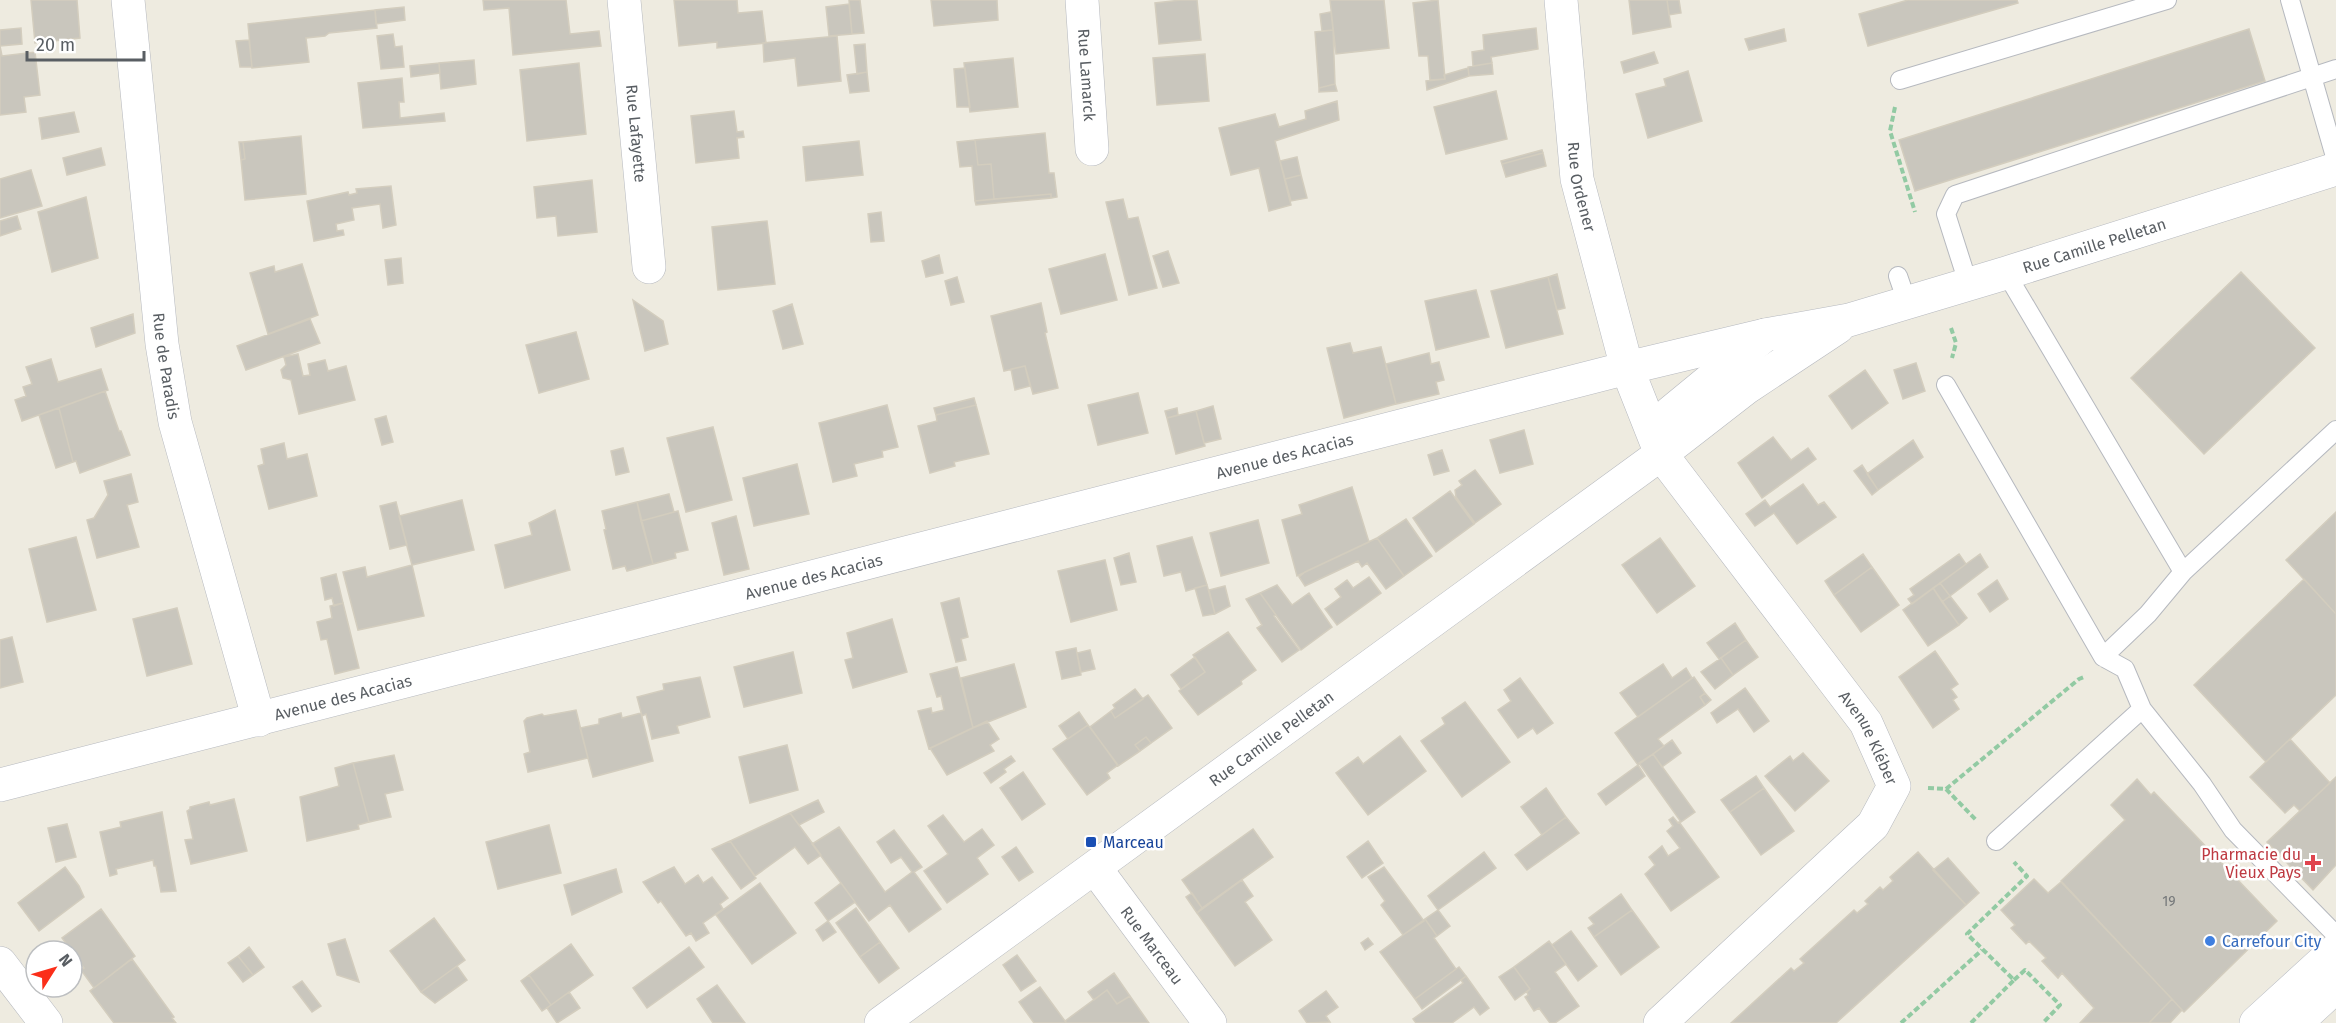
<svg xmlns="http://www.w3.org/2000/svg" width="2336" height="1023" font-family="'Fira Sans',sans-serif">
	<rect width="100%" height="100%" fill="#eeebe0"/>
	<path fill="#c9c6bd" stroke="#d3cdbe" stroke-width="1.5" d="M31,0h46l3,38 -45,5z
		M483,0h83l4,34 29,-3 2,15 -88,9 -4,-47 -25,2z
		M674,0h63l1,13 24,-2 4,32 -49,5v-6l-38,4z
		M849,0h11l4,33 -12,1z
		M931,0h66l1,20 -64,6z
		M1181,0h16l4,40 -42,4 -4,-41z
		M1330,0h54l5,48 -53,6z
		M1438,0l7,79 -15,1 -2,-24h-9l-6,-53z
		M1629,0h38l4,27 -38,7z
		M1667,0h12l2,13 -12,2z
		M1908,0h109l1,3 -150,43 -9,-32z
		M849,4l3,30 -23,2 -3,-29z
		M404,7l1,13 -29,4 -1,-14z
		M375,10l2,18 -48,5 -4,3 -19,2 3,24 -57,6 -4,-44z
		M1331,12l2,18 -11,1 -2,-17z
		M21,28l1,16 -22,2v-16z
		M1536,28l2,21 -47,8 1,6 -19,3 -1,-14 12,-2 -1,-15z
		M1784,29l2,12 -37,9 -4,-11z
		M2249,29l16,52 -350,110 -16,-51z
		M1333,30l2,54 -16,4 -4,-56z
		M393,34l2,13 7,-1 2,21 -23,2 -4,-33z
		M837,36l4,45 -43,5 -3,-28 -31,4 -1,-19z
		M249,40l3,27h-12l-4,-26z
		M865,44l2,28 -10,2 -3,-29z
		M0,46l2,10 33,-4 5,43 -16,2 2,15 -26,3z
		M1654,52l4,11 -34,10 -3,-11z
		M1205,54l4,47 -52,4 -4,-47z
		M1013,58l5,49 -48,5 -6,-49z
		M474,60l2,24 -35,5 -2,-26z
		M439,63l1,10 -29,4 -1,-11z
		M579,63l7,71 -59,7 -7,-71z
		M1492,63l1,11 -24,2 -1,-9z
		M965,68l5,39h-13l-3,-38z
		M1468,68l1,8 -42,14 -1,-9 19,-2 -1,-4z
		M1688,71l14,50 -54,17 -12,-44 30,-8 -2,-7z
		M867,72l2,19 -19,2 -3,-18z
		M402,78l2,24h-5l1,16 44,-5 1,8 -82,7 -5,-45z
		M1335,84l2,7 -18,1v-4z
		M1496,91l11,48 -61,15 -12,-47z
		M1337,101l2,19 -64,21 16,64 -22,6 -10,-43 -28,7 -12,-47 56,-14 4,13 27,-8 -1,-8z
		M734,111l3,21 6,-1 1,6 -7,1 2,20 -43,5 -5,-47z
		M74,112l5,20 -37,7 -3,-21z
		M1045,133l4,40h5l3,24 -6,1v-4l-57,5 -3,-35 -13,1 -3,-25z
		M301,136l5,58 -61,6 -4,-40 4,-1 -2,-17z
		M975,140l3,25 13,-1 3,35 -19,2 -3,-35 -12,1 -3,-25z
		M859,141l4,34 -57,6 -3,-34z
		M239,142h4l2,17 -4,1z
		M101,148l4,17 -38,10 -4,-17z
		M1542,150l1,3 -41,11 -1,-3z
		M1543,153l3,13 -40,11 -4,-13z
		M1297,157l4,18 -16,4 -5,-18z
		M31,170l11,36 -42,12v-39z
		M1301,175l6,23 -16,3 -6,-22z
		M592,180l5,52 -39,4 -2,-20 -19,2 -3,-31z
		M391,186l5,39 -13,3 -3,-24 -28,4 2,12 -18,4 1,7 6,-1 1,5 -30,6 -7,-40 41,-9 1,3 8,-2 -1,-4z
		M1051,194v4l-75,7 -1,-4z
		M86,197l12,61 -46,14 -14,-60z
		M1123,199l5,20 10,-2 19,71 -28,7 -23,-93z
		M881,212l3,29 -13,1 -3,-28z
		M17,216l4,13 -21,7v-15z
		M767,221l8,63 -57,6 -6,-63z
		M1168,251l11,32 -16,4 -10,-31z
		M1105,254l12,46 -56,14 -12,-45z
		M939,255l4,18 -17,4 -4,-16z
		M401,258l2,25 -15,2 -3,-25z
		M302,264l16,51 -50,19 -18,-61 24,-7 1,6z
		M2241,272l74,76 -111,106 -73,-76z
		M1557,274l8,34 -8,2 -9,-33z
		M957,277l7,25 -13,3 -6,-24z
		M1548,277l15,57 -57,14 -15,-57z
		M1476,290l13,47 -53,13 -11,-49z
		M633,300l30,21 5,23 -23,7z
		M1041,303l6,29 -2,1 13,55 -25,6 -8,-28 -21,5 -13,-55z
		M792,304l11,40 -20,5 -10,-38z
		M133,314l2,19 -39,14 -5,-19z
		M310,319l10,24 -74,27 -9,-24z
		M576,332l13,47 -50,14 -13,-48z
		M1350,343l3,10 28,-6 15,57 -52,14 -17,-70z
		M1429,353l2,11 8,-2 5,18 -8,2 3,12 -43,10 -10,-40z
		M298,354l5,22 7,-1 -2,-11 17,-4 3,11 18,-5 9,34 -56,14 -8,-34 -8,-2 -2,-8 5,-5 -2,-8z
		M51,359l7,23 43,-13 7,21 -86,31 -7,-21 11,-4 -3,-9 9,-3 -6,-17z
		M1916,363l9,28 -22,8 -9,-29z
		M1025,366l5,20 -15,4 -4,-21z
		M1865,370l23,33 -36,26 -23,-33z
		M105,391l14,40h2l9,24 -50,18 -4,-12 -3,1 -14,-54z
		M1138,393l10,40 -50,12 -10,-40z
		M974,398l2,7 -40,10 -2,-7z
		M887,405l11,42 -16,4 1,6 -29,7 3,12 -24,6 -14,-59z
		M976,405l13,49 -35,8 1,4 -25,7 -12,-47 19,-5 -1,-6z
		M1213,406l8,33 -17,4 -8,-32z
		M59,408l14,54 -17,6 -17,-53z
		M1177,408l1,7 -11,3 -2,-7z
		M1196,411l9,35 -29,8 -9,-36z
		M386,416l7,26 -11,3 -7,-26z
		M713,427l19,73 -46,12 -19,-74z
		M1524,430l9,34 -33,9 -10,-33z
		M1773,437l18,23 17,-12 8,11 -54,39 -24,-35z
		M1913,440l10,17 -45,33 -11,-16z
		M284,443l3,16 20,-5 10,42 -48,13 -11,-43 6,-2 -3,-15z
		M623,448l6,24 -13,3 -5,-24z
		M1442,450l7,21 -15,4 -6,-20z
		M797,464l12,50 -55,12 -11,-48z
		M1862,465l16,25 -6,5 -18,-24z
		M1475,470l26,34 -26,19 -19,-26 -1,-7 7,-5 -3,-4z
		M131,474l7,28 -11,3 12,42 -42,11 -10,-38 7,-2 14,-23 -4,-14z
		M1803,484l15,21 6,-3 12,15 -39,27 -23,-31 -19,13 -9,-12 19,-14 5,7z
		M1352,487l17,55 -72,34 -15,-56 20,-6 -3,-9z
		M1450,491l24,33 -38,28 -23,-34z
		M669,494l5,18 -33,9 -4,-19z
		M462,500l12,50 -62,15 -13,-49z
		M396,502l11,43 -17,4 -10,-43z
		M637,502l16,62 -26,7 -2,-5 -12,3 -9,-39 2,-1 -4,-18z
		M555,510l15,60 -65,18 -10,-43 37,-10 -3,-12z
		M678,511l10,39 -13,3 1,5 -23,6 -12,-43z
		M2336,512v102l-50,-54z
		M736,516l13,53 -25,6 -12,-52z
		M1406,519l26,37 -28,20 -27,-38z
		M1258,520l11,43 -48,13 -11,-43z
		M76,537l20,73 -49,12 -18,-73z
		M1192,537l15,48 -21,6 -5,-19 -17,4 -7,-30z
		M1377,538l27,38 -18,13 -19,-26 -5,4 -4,-6 -53,25 -6,-9 6,-5z
		M1660,538l35,48 -38,27 -35,-48z
		M1129,553l7,29 -15,3 -7,-27z
		M1863,554l9,13 -38,28 -9,-14z
		M1959,554l7,10 -54,40 -4,-5 6,-4 -4,-6z
		M1980,554l8,13 -38,29 -10,-13z
		M1105,560l12,50 -46,12 -13,-51z
		M412,565l12,51 -66,14 -15,-58 22,-5 2,10z
		M1872,567l27,38 -38,27 -27,-37z
		M336,574l7,29 -9,3 -2,-8 -7,2 -4,-22z
		M1369,577l12,16 -44,32 -12,-16 16,-12 -6,-8 12,-9 6,8z
		M2304,579l32,35v81l-70,67 -72,-77z
		M1997,580l11,19 -18,13 -12,-18z
		M1940,583l10,13 -8,6 -9,-14z
		M1207,585l8,29 -12,2 -8,-28z
		M1277,585l15,20 17,-12 23,34 -31,23 -41,-57z
		M1225,586l5,20 -15,8 -6,-24z
		M1933,588l26,37 -31,21 -25,-36z
		M1260,593l16,22 -2,1 25,34 -17,12 -25,-34 5,-3 -16,-26z
		M1950,596l17,22 -8,7 -17,-23z
		M959,598l9,39 -7,2 5,21 -10,2 -15,-59z
		M343,603l16,65 -24,6 -8,-35 -6,1 -4,-18 15,-4 -2,-12z
		M177,608l15,56 -45,12 -14,-57z
		M892,619l15,53 -54,16 -8,-28 8,-2 -6,-25z
		M1735,623l11,17 -27,19 -12,-16z
		M1228,632l28,38 -15,11 1,3 -44,31 -19,-24 26,-19 -12,-17z
		M12,637l11,45 -23,6v-48z
		M1746,640l12,17 -25,18 -12,-17z
		M1076,648l5,27 -19,4 -6,-27z
		M1090,650l5,19 -14,3 -4,-19z
		M1935,651l23,33 -7,5 6,8 -4,3 6,9 -26,19 -34,-51z
		M793,652l9,41 -58,14 -10,-40z
		M1195,657l10,15 -24,17 -10,-14z
		M1721,658l12,17 -18,14 -14,-17z
		M1014,664l12,43 -53,21 -12,-50z
		M1663,664l9,14 14,-10 6,10 -54,39 -18,-24z
		M957,667l16,61 -44,21 -11,-38 13,-3 1,5 12,-3 -3,-14 -4,1 -7,-23z
		M700,677l10,40 -33,9 2,7 -27,6 -6,-25 -4,2 -5,-19 27,-7 -1,-6z
		M1694,677l11,16 -5,4 5,8 -47,34 6,7 -26,19 -23,-32z
		M1520,678l33,45 -16,11 -4,-6 -15,10 -20,-28 13,-9 -7,-11z
		M1745,688l24,33 -15,11 -16,-23 -21,14 -6,-10z
		M1135,689l8,10 -28,19 -4,-7 4,-3 -2,-3z
		M1705,693l6,7 -6,5 -5,-8z
		M1148,695l24,33 -21,15 -5,-6 -11,8 5,6 -22,15 -28,-39 21,-16 4,7z
		M1465,702l45,60 -48,35 -41,-56 24,-17 -3,-6z
		M576,710l12,48 -60,14 -4,-18 6,-2 -6,-31 3,-3 15,-4 2,2z
		M1079,712l9,13 -20,14 -9,-13z
		M621,713l1,5 19,-5 12,48 -60,16 -13,-49 19,-4v-5z
		M987,721l12,18 -9,6 4,6 -47,24 -17,-27z
		M1088,725l30,40 -11,8 3,5 -23,17 -34,-46z
		M1400,736l26,35 -58,44 -32,-42 22,-16 5,7z
		M1146,737l5,6 -11,8 -5,-6z
		M2290,739l40,44 -30,28 -6,-6 -9,8 -35,-36z
		M1672,740l9,13 -19,14 -9,-13z
		M787,745l11,45 -48,13 -11,-46z
		M1803,753l26,28 -34,30 -30,-35 25,-20 3,5z
		M1653,754l42,58 -14,10 -42,-59z
		M394,755l9,35 -18,4 6,23 -22,5 -16,-59z
		M1011,756l4,5 -11,8 2,3 -15,11 -7,-10z
		M353,763l16,59 -11,3 1,4 -52,12 -7,-44 39,-11 -4,-18z
		M1638,765l7,11 -39,29 -8,-11z
		M1023,772l22,32 -23,16 -22,-32z
		M1756,776l8,12 -34,24 -9,-12z
		M2336,777v88l-23,25 -46,-48z
		M2137,779l14,16 3,-3 123,129 -93,91 -123,-131 64,-61 -14,-15z
		M1546,788l20,29 -24,18 -21,-28z
		M1764,788l30,43 -33,24 -31,-43z
		M234,799l13,52 -56,13 -6,-24 8,-1 -6,-28 3,-2v-2l19,-5 1,3z
		M818,800l6,12 -25,13 -9,-12z
		M162,812l14,79 -15,1 -5,-26h-2l-1,-6 -37,9 1,5 -7,2 -10,-44 21,-5 -1,-5z
		M790,813l31,42 -13,9 -13,-17 -40,29 -25,-35z
		M943,815l21,27 18,-13 12,16 -17,13 11,16 -41,29 -23,-32 24,-17 -20,-28z
		M1566,817l13,16 -52,37 -12,-15z
		M1673,817l5,6 1,-1 40,55 -48,34 -26,-37 10,-9 -6,-8 13,-11 6,10 12,-8 -13,-17 6,-5 -4,-6z
		M67,824l9,33 -20,5 -8,-34z
		M549,825l12,48 -63,16 -12,-47z
		M839,827l46,65 27,-20 -11,-15 -10,6 -14,-21 17,-12 28,37 -8,5 27,37 -32,23 -19,-27 -21,16 -57,-77z
		M1253,829l20,28 -71,51 -20,-28z
		M730,841l26,37 -15,11 -29,-40z
		M1368,841l15,22 -21,15 -15,-21z
		M1016,847l17,25 -14,9 -17,-24z
		M1484,852l12,16 -58,42 -10,-14z
		M1918,852l48,53 -130,118h-105l60,-55 3,3 10,-8 -4,-4 54,-49 3,3 11,-9 -3,-3 15,-14 3,3 10,-9 -3,-4z
		M1948,858l31,35 -13,12 -33,-35z
		M65,867l14,19 5,11 -45,34 -21,-28z
		M674,867l11,17 13,-9 5,8 9,-6 16,21 -8,6 3,5 -20,14 6,10 -13,8 -5,-8 -5,3 -25,-35 -3,2 -15,-21z
		M1384,867l40,54 -21,14 -22,-30 4,-4 -17,-24z
		M616,869l6,23 -50,23 -8,-30z
		M2034,879l14,14 13,-11 111,117 -23,24h-69l14,-15 -32,-35 -4,5 -16,-17 4,-3 -17,-17 -3,3 -15,-16 4,-3 -14,-15z
		M1242,880l11,16 -8,6 27,38 -37,26 -38,-53z
		M760,883l36,50 -44,31 -36,-49z
		M841,883l14,19 -27,19 -13,-18z
		M1192,893l10,15 -5,5 -11,-16z
		M1621,894l11,16 -38,27 -6,-9 6,-4 -5,-6z
		M856,908l24,34 -20,15 -24,-34z
		M101,909l34,47 -41,32 -13,-18 3,-2 -22,-30z
		M1438,910l12,16 -13,10 -12,-17z
		M1632,910l27,37 -38,28 -27,-38z
		M434,918l31,42 -44,32 -31,-41z
		M1425,919l12,17 -3,2 22,31 -41,30 -35,-47z
		M828,921l8,11 -13,9 -7,-11z
		M1571,931l26,35 -19,15 -26,-36z
		M1368,938l5,6 -8,6 -4,-7z
		M345,939l14,43 -22,-7 -9,-31z
		M1549,941l17,23 -11,8 24,34 -24,17h-5l-11,-15 -5,3 -9,-14 3,-2 -1,-3 3,-3 -16,-22z
		M880,942l19,26 -20,15 -19,-26z
		M571,944l22,31 -42,30 -22,-30z
		M249,947l15,20 -11,8 -15,-19z
		M689,947l15,20 -57,41 -14,-20z
		M1017,955l19,26 -15,10 -18,-26z
		M238,956l15,19 -10,7 -15,-19z
		M132,959l42,58 -2,1 4,5h-62l-24,-32z
		M457,966l10,14 -32,23 -14,-11z
		M1459,967l7,9 -44,33 -7,-10z
		M1514,967l16,22 -15,11 -16,-23z
		M1114,973l16,23 -13,8 -10,-14 -13,10 -6,-8z
		M529,975l22,30 -9,6 -21,-30z
		M1466,976l23,32 -9,7 -6,-8 -22,16h-36l-3,-4 50,-36 -2,-3z
		M302,981l19,25 -9,6 -19,-25z
		M717,985l28,38h-32l-16,-24z
		M1040,987l25,34 2,2h-33l-15,-21z
		M1107,990l10,14 13,-8 19,27h-82l-2,-2z
		M1326,991l12,16 -12,9 4,6 -23,1 -8,-12z
		M569,992l11,16 -23,15 -10,-15z
		M2172,999l10,11 -12,13h-21z"/>
	<g fill="none" stroke-linecap="round" stroke-linejoin="round">
		<defs>
			<path id="service" d="M2290,0l46,160
				M1900,80l267,-80
				M2006,273l177,299
				M1898,276l9,26
				M1968,283l-22,-69 9,-19 381,-126
				M1946,385l157,272 22,12 17,40 60,75 31,46 103,105
				M2103,657l45,-43 35,-42 153,-142
				M1996,841l146,-132"/>
			<g id="minor">
				<path id="s1" d="M128,0l34,344 13,78 84,298"/>
				<path id="s2" d="M624,0l25,267"/>
				<path id="s3" d="M1082,0l10,149"/>
				<path id="s4" d="M1561,0l16,179 50,189 34,86 205,269 28,63 -21,39 -213,198"/>
				<path d="M1661,454l85,-66 92,-61"/>
				<path id="s5" d="M0,785l1627,-417 138,-33"/>
				<path id="s6" d="M1095,868l115,155"/>
				<path d="M0,963l46,60"/>
				<path id="s7" d="M881,1023l780,-569 9,-41 95,-78 84,-15 157,-47 330,-104"/>
			</g>
			<path id="secondary" d="M2256,1023l80,-73
				M2296,1023l40,-37"/>
		</defs>
		<use href="#service" stroke="#b6b9bf" stroke-width="20"/>
		<use href="#minor" stroke="#b6b9bf" stroke-width="34"/>
		<use href="#secondary" stroke="#b9bdc4" stroke-width="34"/>
		<path stroke="#92caa3" stroke-width="4" stroke-dasharray="6 3" stroke-linecap="butt" d="M1895,107l-5,24 25,81
			M1951,328l5,15 -4,15
			M1928,788l18,1 133,-110 5,-2
			M1946,789l31,32
			M2014,980l11,-10 35,35 -17,18
			M1901,1023l81,-73
			M1971,1023l43,-43 -47,-46 60,-58 -13,-14"/>
		<use href="#service" stroke="#fff" stroke-width="18"/>
		<use href="#minor" stroke="#fff" stroke-width="33"/>
		<use href="#secondary" stroke="#fff" stroke-width="33"/>
	</g>
	<rect fill="#1a4fb4" stroke="#fff" stroke-width="2" x="1085" y="836" width="12" height="12" rx="3"/>
	<path fill="#e0444e" stroke="#fff" stroke-width="2" d="M2310 854h6v6h6v6h-6v6h-6v-6h-6v-6h6z"/>
	<circle fill="#3f7fe0" stroke="#fff" stroke-width="2" cx="2210" cy="941" r="6"/>
	<g text-anchor="middle" stroke-width="5" stroke-linejoin="round" paint-order="stroke">
		<g font-size="14" fill="#75787a">
			<text x="2169" y="906">19</text>
		</g>
		<g font-size="16" fill="#595e63" stroke="#fff">
			<text dy="6" stroke="none"><textPath href="#s3" startOffset="75">Rue Lamarck</textPath></text>
			<text dy="6" stroke="none"><textPath href="#s2" startOffset="134">Rue Lafayette</textPath></text>
			<text dy="6" stroke="none"><textPath href="#s4" startOffset="188">Rue Ordener</textPath></text>
			<text dy="6" stroke="none"><textPath href="#s7" startOffset="1472">Rue Camille Pelletan</textPath></text>
			<text dy="6" stroke="none"><textPath href="#s1" startOffset="368">Rue de Paradis</textPath></text>
			<text dy="6" stroke="none"><textPath href="#s5" startOffset="1326">Avenue des Acacias</textPath></text>
			<text dy="6" stroke="none"><textPath href="#s5" startOffset="840">Avenue des Acacias</textPath></text>
			<text dy="6" stroke="none"><textPath href="#s5" startOffset="354">Avenue des Acacias</textPath></text>
			<text dy="6" stroke="none"><textPath href="#s7" startOffset="483">Rue Camille Pelletan</textPath></text>
			<text dy="6" stroke="none"><textPath href="#s4" startOffset="820">Avenue Kléber</textPath></text>
			<text dy="6" stroke="none"><textPath href="#s6" startOffset="96">Rue Marceau</textPath></text>
		</g>
		<g font-size="16" fill="#164399" stroke="#fff" text-anchor="start">
			<text x="1103" y="848">Marceau</text>
		</g>
		<g font-size="16" fill="#be3a42" stroke="#fff" text-anchor="end">
			<text x="2301" y="860">Pharmacie du<tspan x="2301" dy="18">Vieux Pays</tspan></text>
		</g>
		<g font-size="16" fill="#366cbe" stroke="#fff" text-anchor="start">
			<text x="2222" y="947">Carrefour City</text>
		</g>
	</g>
	<g transform="translate(54 969) rotate(53)"><circle r="28" fill="#ffffff" stroke="#bdbfc1" stroke-width="1.5"/>
	<path d="M0-4.5L10 22L0 15L-10 22Z" fill="#fb2e19"/>
	<text y="-9" font-size="16" font-weight="bold" text-anchor="middle" fill="#595e63">N</text>
	</g>
	<path d="M27 51v9h117v-9" fill="none" stroke="#595e63" stroke-width="3"/>
	<text x="36" y="51" font-size="18" fill="#595e63" stroke="#ffffff" stroke-width="4.5" paint-order="stroke">20 m</text>
</svg>
